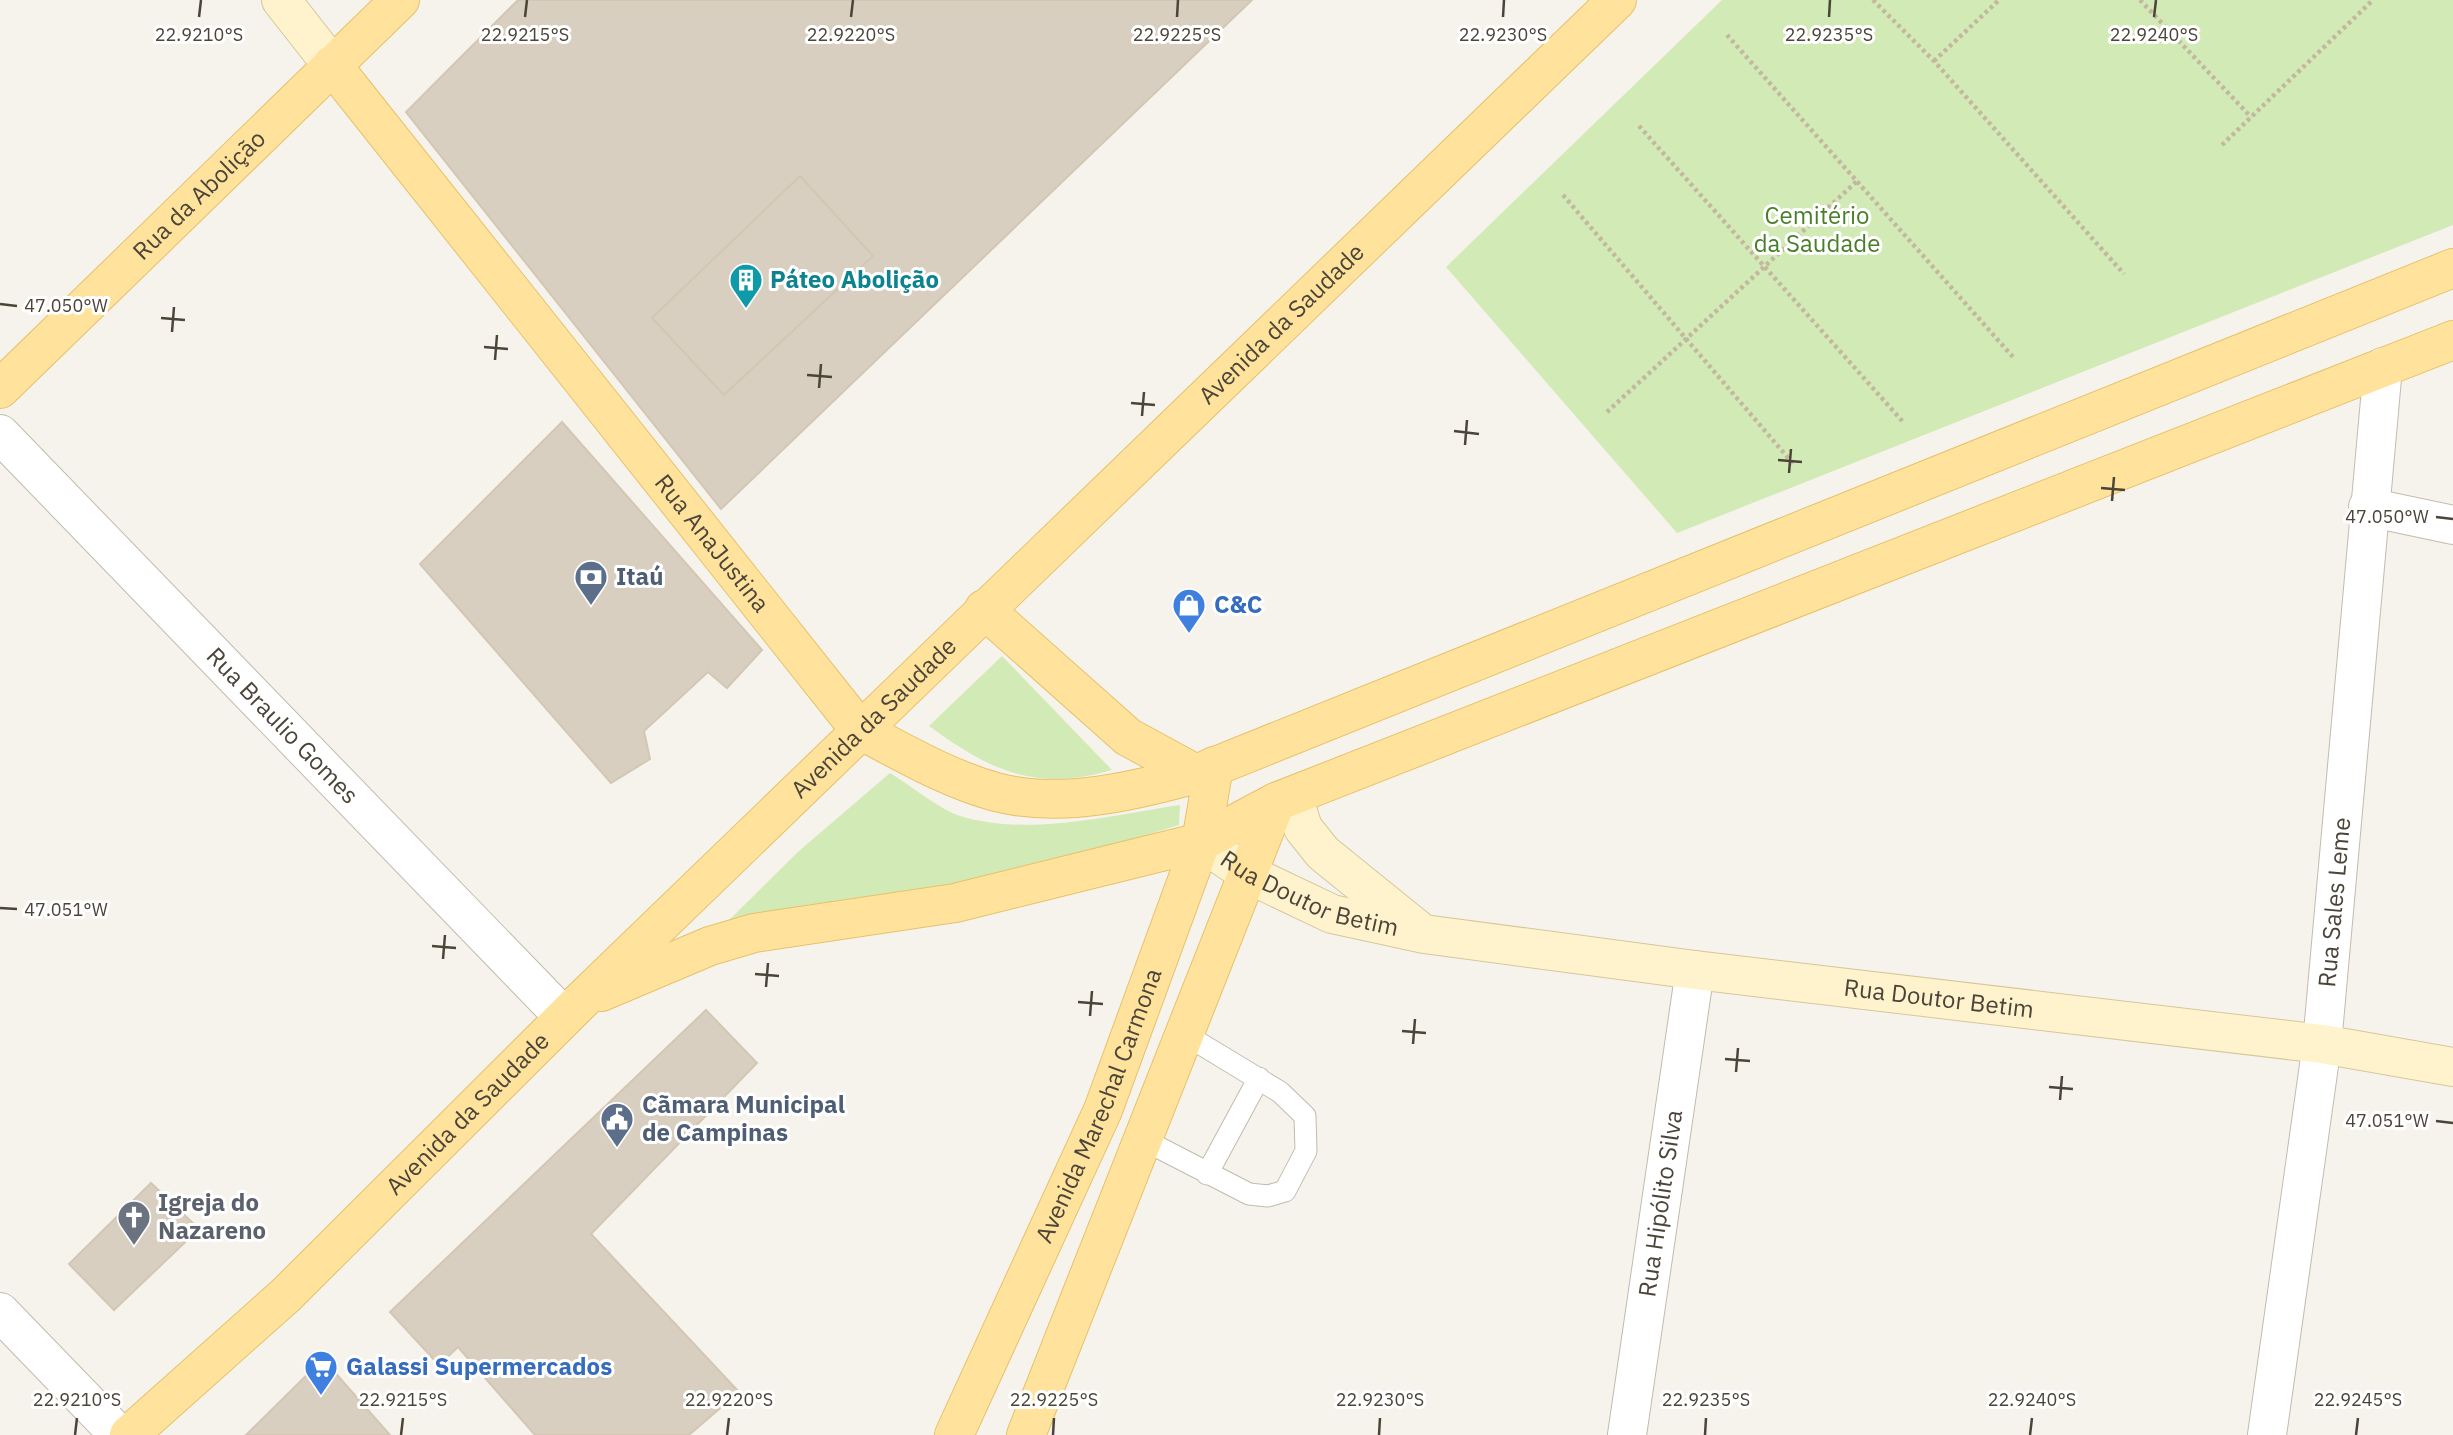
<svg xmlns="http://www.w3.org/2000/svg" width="2453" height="1435" font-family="'IBM Plex Sans',sans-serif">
	<rect width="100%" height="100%" fill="#f6f3ec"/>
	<path fill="#d2eab5" d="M1722,0h731v225l-776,308 -231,-266z
		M1002,656l110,114c-77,22 -121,1 -183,-44z
		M890,773c20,12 49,36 70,43 70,21 151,-1 220,-11l-1,20 -238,73 -220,30 78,-77z"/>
	<path fill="#d8cfc1" stroke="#d3c7b4" stroke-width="2" d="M518,0h734l-531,509 -315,-397z
		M800,176l73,80 -149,139 -72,-77z
		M562,422l200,228 -35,38 -19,-16 -64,59 6,28 -39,24 -191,-219z
		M706,1010l51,53 -166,171 148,158 -50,43h-154l-77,-88 -19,18 -49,-53z
		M151,1183l48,46 -85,81 -45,-46z
		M323,1359l67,76h-144z"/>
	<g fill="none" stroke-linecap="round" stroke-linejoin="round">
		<defs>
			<path id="lane" d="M1144,1140l105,54 19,2 17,-5 21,-40 -1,-35 -25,-24 -94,-57
				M1207,1174l52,-96"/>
			<g id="street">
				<path id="s1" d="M0,434l564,583"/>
				<path d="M2368,507l85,18"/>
				<path d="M0,1312l119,123"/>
				<path id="s2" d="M1627,1435l68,-465"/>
				<path id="s3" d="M2267,1435l55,-391 61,-677"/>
			</g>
			<g id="secondary">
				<path d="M281,0l51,65"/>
				<path d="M1293,796l10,32 20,25 94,76"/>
				<path id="s4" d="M1201,842l49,33 82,39 92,20 271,36 627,74 131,23"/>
			</g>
			<g id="primary">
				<path id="s5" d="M332,65l528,665c44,23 88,49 136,62 64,17 139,-1 200,-18l1257,-506"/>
				<path id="s6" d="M0,389l400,-389"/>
				<path d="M984,609l144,128 68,37"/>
				<path d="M601,992l109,-46 44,-13 201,-30 246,-61 75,-40 1177,-462"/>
				<path id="s7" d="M129,1435l157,-140 294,-293 1037,-1002"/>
				<path id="s8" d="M954,1435l149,-325 98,-268 13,-76"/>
				<path d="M1026,1435l250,-633"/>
			</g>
		</defs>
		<use href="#lane" stroke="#c2bbae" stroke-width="23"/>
		<use href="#street" stroke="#c2bbae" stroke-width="40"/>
		<use href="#secondary" stroke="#d6c79b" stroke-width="40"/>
		<use href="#primary" stroke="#e6c16a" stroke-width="40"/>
		<path stroke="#c4b79f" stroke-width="4.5" stroke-dasharray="3.5 3.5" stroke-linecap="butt" d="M1873,0l61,61 190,213
			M2140,0l111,117
			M1727,35l286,322
			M1934,61l65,-61
			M1639,126l265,297
			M2222,145l151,-145
			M1563,195l232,271
			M1607,412l250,-231"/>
		<use href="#lane" stroke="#fff" stroke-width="21"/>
		<use href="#street" stroke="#fff" stroke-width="38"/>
		<use href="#secondary" stroke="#fff3cd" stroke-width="38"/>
		<use href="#primary" stroke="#ffe39c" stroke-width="38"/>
	</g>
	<path fill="none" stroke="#4b4439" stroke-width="2.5" d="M199,17l2,-17M525,17l2,-17M851,17l2,-17M1177,17l1,-17M1503,17l1,-17M1829,17l1,-17M2154,17l2,-17M0,304l17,2M161,318l24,2M172,332l2,-25M484,347l24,2M495,360l2,-25M807,375l25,2M819,388l2,-24M1131,403l24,2M1142,416l2,-24M1454,431l25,3M1465,445l2,-25M1778,460l24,2M1789,473l2,-24M2101,488l24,2M2112,501l2,-24M2436,517l17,2M0,908l17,1M432,946l24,2M443,959l2,-24M755,974l24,2M766,987l2,-24M1078,1002l25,2M1090,1016l2,-25M1402,1031l24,2M1413,1044l2,-25M1725,1059l25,2M1736,1072l2,-24M2049,1087l24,2M2060,1100l2,-24M2436,1121l17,2M75,1435l2,-17M401,1435l2,-17M727,1435l2,-17M1053,1435l1,-17M1379,1435l1,-17M1705,1435l1,-17M2030,1435l2,-17M2356,1435l2,-17"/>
	<defs>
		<symbol id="building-pin" viewBox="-11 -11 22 30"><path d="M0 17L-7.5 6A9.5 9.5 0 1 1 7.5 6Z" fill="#0f9aa8" stroke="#fff"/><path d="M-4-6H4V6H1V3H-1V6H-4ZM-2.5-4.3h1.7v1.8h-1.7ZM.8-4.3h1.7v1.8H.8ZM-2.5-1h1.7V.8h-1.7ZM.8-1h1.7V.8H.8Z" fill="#fff"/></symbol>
		<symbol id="bank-pin" viewBox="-11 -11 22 30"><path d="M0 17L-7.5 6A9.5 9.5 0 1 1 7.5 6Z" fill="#5c6f8a" stroke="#fff"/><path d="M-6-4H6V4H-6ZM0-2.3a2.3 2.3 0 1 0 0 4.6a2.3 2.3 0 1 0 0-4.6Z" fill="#fff"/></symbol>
		<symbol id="shop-pin" viewBox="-11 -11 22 30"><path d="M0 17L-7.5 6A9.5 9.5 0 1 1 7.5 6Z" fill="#3f7fe0" stroke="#fff"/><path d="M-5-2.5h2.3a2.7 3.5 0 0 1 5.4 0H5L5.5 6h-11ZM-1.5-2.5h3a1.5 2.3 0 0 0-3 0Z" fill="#fff"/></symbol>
		<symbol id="civic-pin" viewBox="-11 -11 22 30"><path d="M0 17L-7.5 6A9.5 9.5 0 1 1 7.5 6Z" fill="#5c6f8a" stroke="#fff"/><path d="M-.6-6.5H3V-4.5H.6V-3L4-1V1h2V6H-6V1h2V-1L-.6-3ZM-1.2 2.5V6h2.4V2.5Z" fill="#fff"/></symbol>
		<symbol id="church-pin" viewBox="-11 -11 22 30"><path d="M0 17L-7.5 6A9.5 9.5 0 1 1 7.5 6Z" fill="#6b7280" stroke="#fff"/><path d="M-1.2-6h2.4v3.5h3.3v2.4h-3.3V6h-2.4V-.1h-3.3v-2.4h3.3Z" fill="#fff"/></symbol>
		<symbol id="supermarket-pin" viewBox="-11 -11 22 30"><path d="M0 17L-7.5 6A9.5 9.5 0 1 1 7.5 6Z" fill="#3f7fe0" stroke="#fff"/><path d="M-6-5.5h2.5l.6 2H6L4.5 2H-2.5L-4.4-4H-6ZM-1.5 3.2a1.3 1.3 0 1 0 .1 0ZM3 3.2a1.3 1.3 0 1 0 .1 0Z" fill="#fff"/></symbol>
	</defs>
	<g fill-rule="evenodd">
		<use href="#building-pin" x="727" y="261" width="38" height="52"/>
		<use href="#bank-pin" x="572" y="558" width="38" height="52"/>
		<use href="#shop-pin" x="1170" y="586" width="38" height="52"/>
		<use href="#civic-pin" x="598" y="1100" width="38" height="52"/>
		<use href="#church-pin" x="115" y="1198" width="38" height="52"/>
		<use href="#supermarket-pin" x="302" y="1348" width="38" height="52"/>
	</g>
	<g text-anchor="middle" stroke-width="6" stroke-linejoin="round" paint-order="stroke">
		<g font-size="24" fill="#4b4439" stroke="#fff">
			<text dy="8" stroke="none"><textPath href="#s6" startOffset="278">Rua da Abolição</textPath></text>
			<text dy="8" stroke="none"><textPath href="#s7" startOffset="1601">Avenida da Saudade</textPath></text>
			<text dy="8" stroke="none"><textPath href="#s5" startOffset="611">Rua AnaJustina</textPath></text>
			<text dy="8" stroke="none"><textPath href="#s7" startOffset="1034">Avenida da Saudade</textPath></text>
			<text dy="8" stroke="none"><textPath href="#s1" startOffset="406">Rua Braulio Gomes</textPath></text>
			<text dy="8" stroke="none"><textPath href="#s4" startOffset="122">Rua Doutor Betim</textPath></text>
			<text dy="8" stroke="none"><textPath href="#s3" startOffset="537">Rua Sales Leme</textPath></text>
			<text dy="8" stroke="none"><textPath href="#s4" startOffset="763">Rua Doutor Betim</textPath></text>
			<text dy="8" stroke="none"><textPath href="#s8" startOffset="360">Avenida Marechal Carmona</textPath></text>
			<text dy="8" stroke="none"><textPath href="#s7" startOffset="467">Avenida da Saudade</textPath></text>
			<text dy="8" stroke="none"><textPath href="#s2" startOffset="234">Rua Hipólito Silva</textPath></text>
		</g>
		<g font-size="24" fill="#4a7f2a" stroke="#fff">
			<text x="1817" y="224">Cemitério<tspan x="1817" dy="28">da Saudade</tspan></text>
		</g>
		<g font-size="24" font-weight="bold" fill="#0d838f" stroke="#fff" text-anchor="start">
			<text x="770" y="288">Páteo Abolição</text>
		</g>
		<g font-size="24" font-weight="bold" fill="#4e5e75" stroke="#fff" text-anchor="start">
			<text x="616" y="585">Itaú</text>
			<text x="642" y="1113">Cãmara Municipal<tspan x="642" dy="28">de Campinas</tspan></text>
		</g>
		<g font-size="24" font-weight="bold" fill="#366cbe" stroke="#fff" text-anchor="start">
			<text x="1214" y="613">C&amp;C</text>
			<text x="346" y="1375">Galassi Supermercados</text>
		</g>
		<g font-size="24" font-weight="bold" fill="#5b616d" stroke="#fff" text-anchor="start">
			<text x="158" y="1211">Igreja do<tspan x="158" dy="28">Nazareno</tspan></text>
		</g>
	</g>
	<g font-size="18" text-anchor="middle" fill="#4b4439" stroke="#fff" stroke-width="6" stroke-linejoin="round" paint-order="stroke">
		<text x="199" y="41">22.9210°S</text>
		<text x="525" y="41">22.9215°S</text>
		<text x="851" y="41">22.9220°S</text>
		<text x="1177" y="41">22.9225°S</text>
		<text x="1503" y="41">22.9230°S</text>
		<text x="1829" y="41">22.9235°S</text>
		<text x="2154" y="41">22.9240°S</text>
		<text x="66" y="312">47.050°W</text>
		<text x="2387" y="523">47.050°W</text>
		<text x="66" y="916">47.051°W</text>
		<text x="2387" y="1127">47.051°W</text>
		<text x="77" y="1406">22.9210°S</text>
		<text x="403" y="1406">22.9215°S</text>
		<text x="729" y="1406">22.9220°S</text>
		<text x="1054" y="1406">22.9225°S</text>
		<text x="1380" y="1406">22.9230°S</text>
		<text x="1706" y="1406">22.9235°S</text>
		<text x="2032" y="1406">22.9240°S</text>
		<text x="2358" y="1406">22.9245°S</text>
	</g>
</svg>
